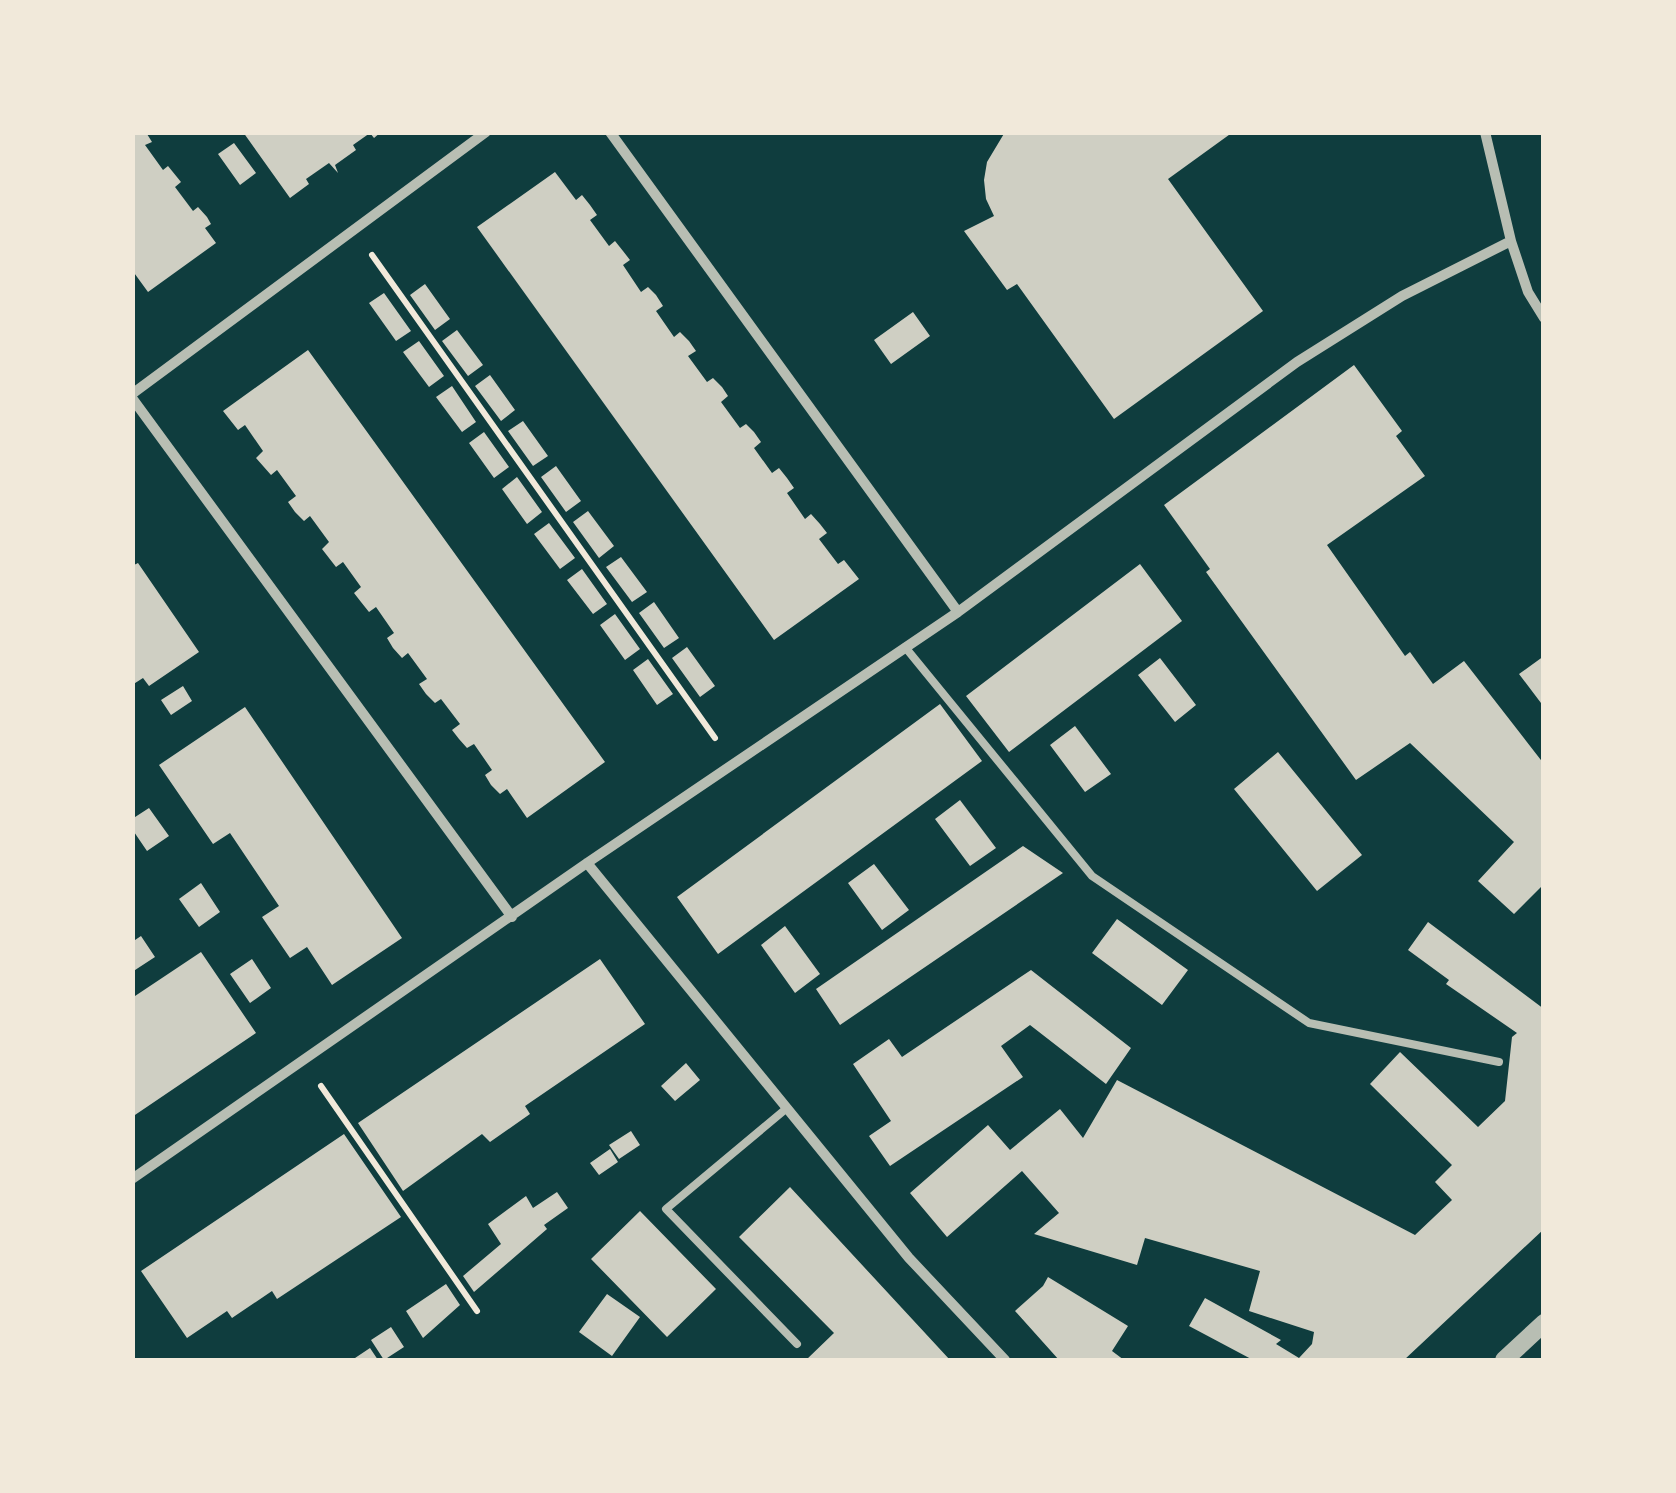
<svg xmlns="http://www.w3.org/2000/svg" width="1676" height="1493" font-family="'Fira Sans',sans-serif">
	<rect width="100%" height="100%" fill="#0f3d3e"/>
	<path fill="#cfcfc3" d="M132,132l15,2 5,8 -7,3 18,25 5,-4 13,16 -6,5 18,24 5,-4 9,10 4,7 -6,4 11,15 -68,49 -16,-22z
		M243,132h138l-7,6 -4,-5 -17,12 3,5 -21,15 3,8 -9,-10 -23,16 3,5 -19,14z
		M1005,132h228l-65,47 95,132 -149,108 -97,-135 -10,6 -43,-59 30,-15 -8,-17 -2,-19 3,-18z
		M234,143l22,30 -16,12 -22,-31z
		M555,172l21,28 6,-5 8,10 7,10 -7,5 19,26 6,-5 8,10 7,9 -7,5 18,27 7,-5 8,8 7,11 -7,5 18,26 6,-5 9,9 7,10 -8,5 19,26 6,-4 9,9 6,9 -7,6 19,26 6,-4 8,8 7,10 -7,6 18,25 7,-5 8,10 7,10 -7,5 18,26 6,-5 9,10 7,9 -8,6 19,25 6,-4 15,19 -85,61 -297,-413z
		M425,284l25,35 -15,11 -25,-35z
		M384,293l27,38 -15,10 -27,-38z
		M913,312l17,24 -39,28 -17,-24z
		M457,330l26,35 -15,11 -26,-35z
		M419,341l25,35 -15,11 -26,-35z
		M308,350l297,412 -78,56 -20,-29 -7,5 -9,-9 -6,-10 7,-5 -18,-26 -7,4 -8,-9 -7,-9 8,-6 -19,-25 -6,4 -9,-9 -7,-10 8,-5 -19,-26 -6,5 -9,-10 -6,-10 7,-5 -18,-26 -7,5 -8,-10 -7,-9 7,-6 -18,-25 -7,5 -14,-18 7,-7 -19,-26 -6,5 -9,-9 -7,-10 8,-6 -19,-26 -6,5 -15,-17 7,-7 -18,-26 -7,5 -15,-19z
		M1354,365l48,66 -6,5 29,40 -98,69 78,111 5,-4 23,32 31,-23 80,103v120l-30,30 -36,-33 36,-39 -104,-99 -54,37 -150,-208 4,-3 -46,-64z
		M490,375l25,35 -14,11 -26,-35z
		M452,386l24,36 -14,10 -26,-35z
		M523,421l25,35 -15,10 -25,-35z
		M484,432l25,35 -15,11 -25,-35z
		M556,466l25,35 -15,11 -25,-35z
		M517,477l25,35 -15,12 -25,-35z
		M588,511l26,35 -15,12 -26,-36z
		M549,523l26,35 -15,11 -26,-35z
		M621,557l26,35 -15,10 -26,-35z
		M138,563l61,89 -50,34 -6,-8 -11,7v-119z
		M1140,564l42,57 -173,131 -43,-56z
		M582,569l25,35 -14,10 -26,-34z
		M654,602l25,36 -15,10 -25,-35z
		M615,614l25,35 -15,11 -25,-35z
		M687,647l28,39 -15,11 -28,-39z
		M1544,656v51l-25,-33z
		M1160,658l36,47 -21,17 -37,-47z
		M648,659l25,35 -16,11 -24,-35z
		M183,686l9,15 -21,14 -10,-15z
		M940,704l42,57 -264,193 -41,-57z
		M245,707l157,231 -70,47 -25,-38 -17,11 -28,-41 17,-11 -49,-73 -17,11 -54,-79z
		M1075,726l36,48 -26,18 -35,-47z
		M1278,752l84,103 -45,36 -83,-102z
		M960,800l36,48 -26,18 -35,-47z
		M149,808l20,28 -22,15 -15,-22v-10z
		M1023,846l40,27 -223,152 -24,-36z
		M874,864l35,46 -27,20 -34,-47z
		M201,883l19,29 -21,15 -20,-28z
		M1117,919l71,51 -26,35 -70,-52z
		M1428,922l116,87v220l-140,131h-151l-64,-34 16,-28 76,42 -5,4 23,14 13,-14 2,-12 -65,-21 11,-40 -115,-33 -8,27 -103,-31 25,-21 -37,-42 -75,66 -37,-44 78,-68 22,25 50,-41 23,29 34,-58 298,155 37,-35 -17,-18 17,-17 -82,-81 30,-32 78,75 27,-26 7,-64 5,-4 -71,-49 3,-4 -41,-30z
		M785,926l35,48 -25,19 -34,-48z
		M141,936l14,21 -23,15v-30z
		M201,952l55,81 -124,84v-119z
		M252,959l19,29 -21,15 -20,-29z
		M600,959l45,65 -120,82 5,8 -40,28 -8,-8 -79,57 -45,-68z
		M1031,970l100,78 -25,36 -76,-59 -29,21 22,31 -133,89 -21,-30 22,-15 -38,-57 36,-25 13,18z
		M686,1063l14,17 -25,21 -14,-15z
		M631,1131l9,14 -21,14 -10,-14z
		M344,1134l57,83 -124,82 -5,-8 -40,27 -5,-7 -40,27 -46,-67z
		M610,1149l8,13 -19,13 -9,-12z
		M790,1187l160,173h-144l28,-27 -95,-96z
		M557,1192l11,16 -24,17 3,4 -73,63 -11,-16 38,-32 -13,-20 38,-28 7,12z
		M640,1211l76,78 -49,48 -76,-78z
		M1048,1277l80,49 -16,25 12,9h-65l-44,-49 28,-25z
		M446,1284l14,21 -37,33 -17,-27z
		M607,1294l33,23 -28,39 -33,-24z
		M391,1327l13,20 -20,13 -13,-20z
		M370,1348l8,12h-26z"/>
	<g fill="none" stroke-linecap="round" stroke-linejoin="round">
		<path stroke="#f1e9da" stroke-width="6" d="M372,255l343,483
			M321,1086l156,225"/>
		<path stroke="#b8beb3" stroke-width="8" d="M905,647l187,229 217,147 190,39
			M787,1108l-121,101 131,135"/>
		<path stroke="#b8beb3" stroke-width="10" d="M610,132l348,480
			M1485,132l26,109
			M132,394l354,-262
			M132,398l380,519
			M587,863l322,395 96,102
			M132,1179l455,-316 371,-251 339,-250 105,-66 109,-55 17,51 16,26"/>
		<path stroke="#b8beb3" stroke-width="18" d="M1504,1360l40,-37"/>
	</g>
	<rect width="1676" height="1493" fill="none" stroke="#f1e9da" stroke-width="270"/>
</svg>
